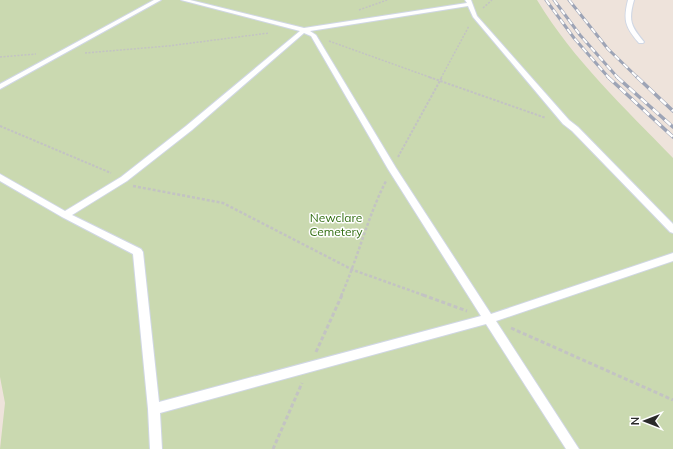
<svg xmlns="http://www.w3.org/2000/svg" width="673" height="449" font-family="Mulish,sans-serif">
	<rect width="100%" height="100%" fill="#eee3db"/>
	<path fill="#cad9b0" d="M0,0h537c37,61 87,107 136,158v291h-673l5,-46 -5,-26z"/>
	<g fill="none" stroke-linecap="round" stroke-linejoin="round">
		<defs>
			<path id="lane" d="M154,0h7l-161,89v-5z
				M181,0h9l114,28 163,-25 -2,-3h6l6,16 92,104 9,7 95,97v9l-3,-1 -98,-101 -9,-7 -90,-107 -5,-11 -158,25 6,4 80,133 95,146 182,-61v8l-177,60 83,128h-13l-80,-125 -326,89 2,36h-12l-2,-40 -15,-155 -71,-37 -62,-36v-7l65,37 56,-34 65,-51 114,-95zM304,33l7,3 77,133 93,147 -322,86 -16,-150 -2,-3 -69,-34 55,-34 65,-51z
				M628,0h6c-6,21 -3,26 10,42l-1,1h-4c-14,-16 -16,-23 -11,-43z"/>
		</defs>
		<use href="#lane" stroke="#d0d7e4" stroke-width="2"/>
		<path stroke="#c3c3c3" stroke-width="1.5" stroke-dasharray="2 1.5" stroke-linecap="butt" d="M483,8l9,-8
			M359,10l28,-10
			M329,41l103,37
			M85,53l83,-7 101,-13
			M0,57l36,-3
			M441,78l28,-52"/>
		<path stroke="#c3c3c3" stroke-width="2" stroke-dasharray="2.5 1.5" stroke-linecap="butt" d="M429,77l117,41
			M0,126l111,47
			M398,157l44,-80"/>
		<path stroke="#c3c3c3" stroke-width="2.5" stroke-dasharray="3 2" stroke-linecap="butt" d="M133,186l90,17 130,67 73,26
			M341,296c17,-38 26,-78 45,-115"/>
		<path stroke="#c3c3c3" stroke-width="3" stroke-dasharray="4 2.5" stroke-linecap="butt" d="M423,295l44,16
			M511,328l162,72
			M316,352l26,-57
			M273,449l29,-66"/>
		<use href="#lane" fill="#fff" fill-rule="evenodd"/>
		<defs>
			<path id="rail-far1" d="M546,0l28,38 35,40
				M554,0l26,35 38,43
				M569,0l39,49 30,29"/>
			<path id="rail" d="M608,77l65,60
				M617,77l56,50
				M637,77l36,34"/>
		</defs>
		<use href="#rail-far1" stroke="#9da4b6" stroke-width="3"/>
		<use href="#rail" stroke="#9da4b6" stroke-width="3.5"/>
		<use href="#rail-far1" stroke="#fff" stroke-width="2" stroke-dasharray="6" stroke-linecap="butt"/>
		<use href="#rail" stroke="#fff" stroke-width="2.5" stroke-dasharray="8" stroke-linecap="butt"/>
	</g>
	<g text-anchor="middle" stroke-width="3" stroke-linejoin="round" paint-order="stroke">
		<g font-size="12" fill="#336e13" stroke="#fff">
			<text x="336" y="222">Newclare<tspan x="336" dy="14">Cemetery</tspan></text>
		</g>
	</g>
	<g transform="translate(645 421) rotate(270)" stroke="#ffffff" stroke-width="3" paint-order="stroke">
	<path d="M0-3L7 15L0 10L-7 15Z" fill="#2a2a2a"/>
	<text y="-6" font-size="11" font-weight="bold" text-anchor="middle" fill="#2a2a2a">N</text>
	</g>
</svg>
